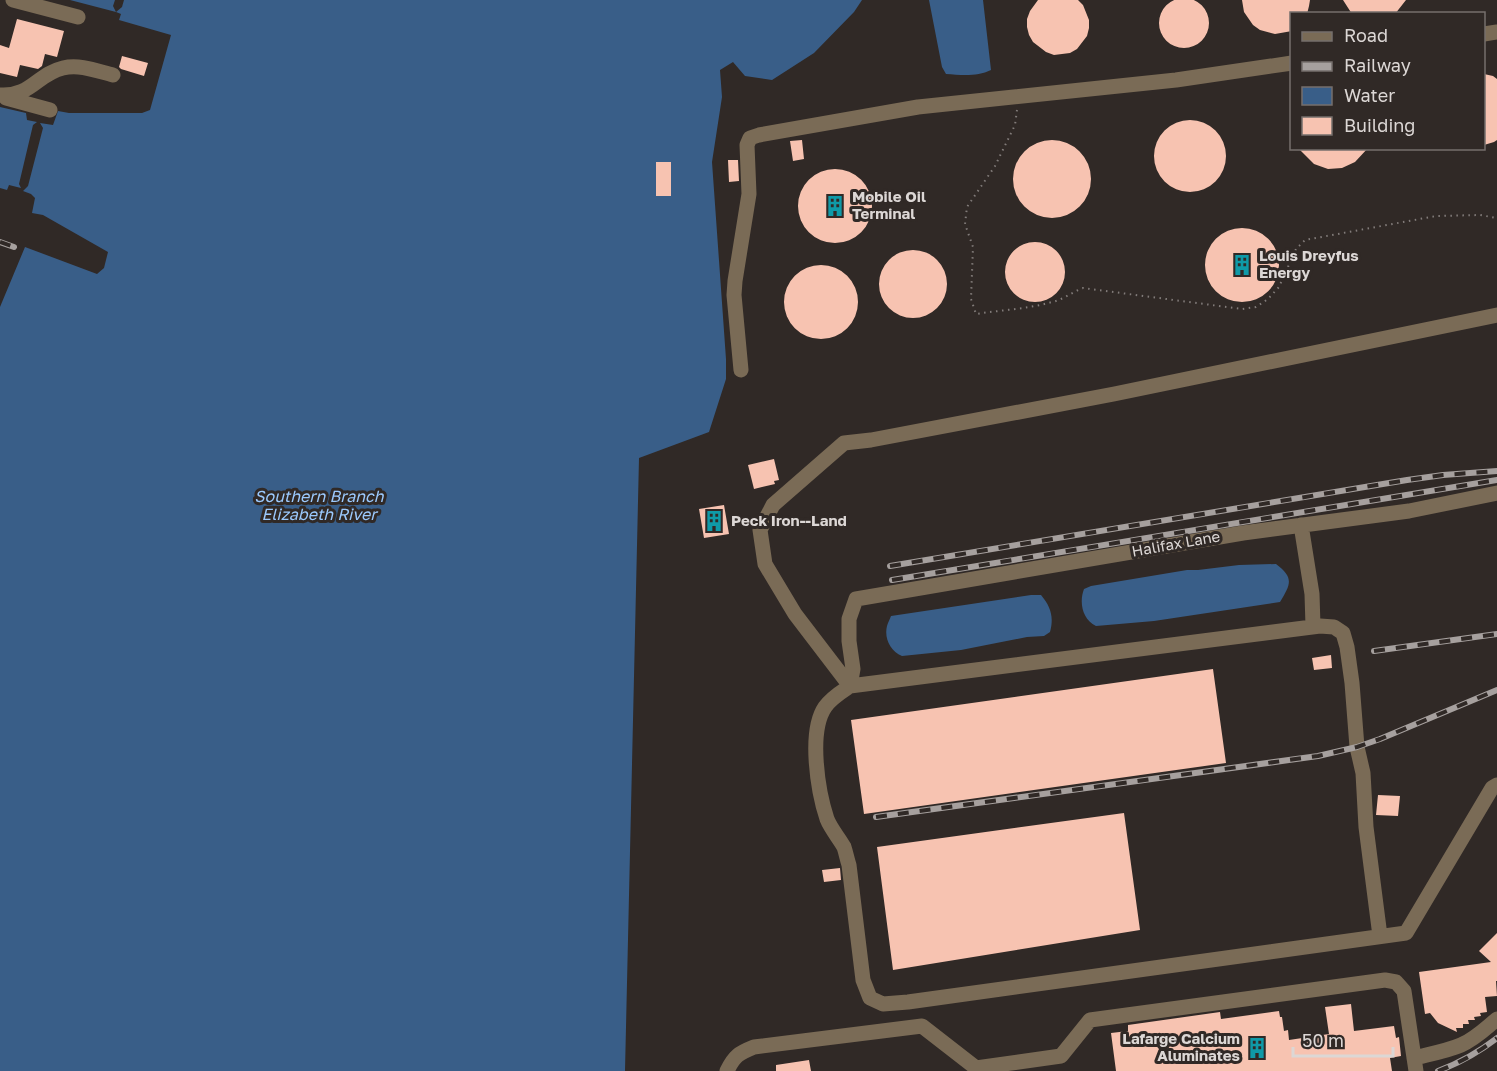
<svg xmlns="http://www.w3.org/2000/svg" width="1497" height="1071" font-family="'Golos Text',sans-serif">
	<rect width="100%" height="100%" fill="#302926"/>
	<path fill="#395e88" d="M70,0h45l-2,6 3,6 6,-5 2,-7h738l-8,12 -40,41 -42,27 -27,-4 -12,-14 -13,8 2,27 -10,65 14,197v20l-17,53 -70,26 -14,613h-625v-764l25,-60 72,27 7,-6 4,-16 -65,-37 -11,-2 3,-15 -4,-4 -8,-3 5,-5 15,-58 -3,-5 13,2 5,-14 11,2h73l8,-3 21,-75 -52,-15 2,-6 -5,-2z
		M929,0h54l8,70c-14,7 -30,5 -45,4l-4,-7z
		M0,107l26,6 1,7 10,2 -4,3 -14,59 2,4 -12,-3 -2,5 -7,-2z
		M1276,564c17,13 16,19 4,38l-126,19 -58,5c-14,-7 -17,-24 -12,-37l7,-3 96,-16h11l41,-5z
		M1031,595h10c10,12 13,22 9,37l-6,4 -17,1 -66,13 -59,6c-12,-5 -18,-18 -15,-30 1,-4 3,-7 4,-10z"/>
	<path fill="#f7c3b1" d="M1159 23a25 25 0 1 1 50 0a25 25 0 1 1-50 0Z
		M1038,0h40l5,5 6,15v8l-2,8 -10,13 -7,4 -16,2 -8,-3 -13,-10 -4,-7 -2,-8v-8l3,-8z
		M1242,0h68l-1,6 -2,8h-15v17l-17,3 -15,-4 -7,-5 -9,-13z
		M1343,0h63l-11,14h-43z
		M17,19l47,12 -7,26 -12,-3 -3,12 -4,3 -18,-4 -3,12 -17,-4v-28l9,3z
		M122,56l26,7 -4,13 -23,-7 -2,-2z
		M1484,74l9,2 4,3v61l-3,2 -10,3z
		M1154 156a36 36 0 1 1 72 0a36 36 0 1 1-72 0Z
		M802,140l2,19 -11,2 -3,-20z
		M1013 179a39 39 0 1 1 78 0a39 39 0 1 1-78 0Z
		M1298,148h70l-13,14 -13,6 -14,1 -14,-5z
		M728,160h10l1,21 -10,1z
		M656,162h15v34h-15z
		M798 206a37 37 0 1 1 74 0a37 37 0 1 1-74 0Z
		M1205 265a37 37 0 1 1 74 0a37 37 0 1 1-74 0Z
		M1005 272a30 30 0 1 1 60 0a30 30 0 1 1-60 0Z
		M879 284a34 34 0 1 1 68 0a34 34 0 1 1-68 0Z
		M784 302a37 37 0 1 1 74 0a37 37 0 1 1-74 0Z
		M774,459l5,21 -5,1 1,3 -21,5 -6,-24z
		M724,505l5,29 -25,4 -5,-29z
		M1331,655l1,13 -18,2 -2,-12z
		M1213,669l13,94 -362,51 -13,-94z
		M1378,795l22,1 -2,20 -22,-1z
		M1124,813l16,117 -247,40 -16,-123z
		M840,868l1,12 -17,2 -2,-12z
		M1497,933v48h-1l1,15 -12,1 2,15 -7,1 1,3 -7,1 1,3h-7l1,4h-6v4h-7l1,4 -19,-9 -8,-10 -5,1 -6,-42 72,-10 -12,-11z
		M1351,1004l3,27 40,-5 2,12 3,-1 2,19 -11,2 2,13h-276l-5,-38 17,-2v-6l92,-13 1,7 58,-8 1,6h2l2,14 4,-1 1,10 40,-6 -4,-27z
		M809,1060l2,11h-35v-6z"/>
	<g fill="none" stroke-linecap="round" stroke-linejoin="round">
		<path stroke="#827c7a" stroke-width="2" stroke-dasharray="1.5 4.5" stroke-linecap="butt" d="M1017,110l-2,15 -20,41 -28,41 -2,17 8,23 -2,52 5,15c25,-4 52,-5 76,-12 11,-2 20,-10 31,-14l159,21 14,-2 12,-8 11,-12 17,-38 9,-9 131,-24 44,-1 17,3"/>
		<path stroke="#7a6b56" stroke-width="15" d="M13,0l65,17
			M1484,34l13,-2
			M0,95c31,2 37,-21 63,-27 17,-4 34,3 50,7
			M6,98l44,12
			M741,370l-7,-75 1,-14 14,-87 -2,-49 3,-7 9,-3 159,-28 258,-27 116,-17
			M1497,493l-88,18 -166,22 -387,66 -7,20v22l4,28 -3,17c-9,6 -19,12 -25,21 -17,25 -7,85 2,112 4,10 12,19 17,28 2,6 3,12 5,18l14,115 7,18 13,6 25,-2 498,-69 86,-145 5,-3
			M1301,525l11,69 1,32
			M1380,936l-14,-109 -3,-54 -6,-26 -5,-64 -5,-36 -4,-14 -9,-6 -14,-1 -470,60 -55,-72 -30,-50 -5,-34 13,-25 71,-62 27,-3 243,-46 383,-79
			M1414,1058c16,-4 33,-7 47,-13 14,-6 25,-17 36,-26
			M727,1071c7,-15 12,-18 27,-24l168,-21 54,42 85,-12 29,-36 295,-40 11,2 8,9 12,80"/>
		<defs>
			<path id="rail" d="M0,242l14,5
				M890,566l517,-86 36,-5 54,-4
				M892,580l605,-100
				M1374,651l123,-17
				M876,817l442,-61 39,-9 23,-8 117,-49
				M1438,1071c21,-8 41,-19 59,-33"/>
		</defs>
		<use href="#rail" stroke="#a6a09e" stroke-width="6"/>
		<use href="#rail" stroke="#302926" stroke-width="4" stroke-dasharray="11" stroke-linecap="butt"/>
	</g>
	<defs>
		<symbol id="building-bare" viewBox="-9 -9 18 18"><path d="M-4-6H4V6H1V3H-1V6H-4ZM-2.5-4.3h1.7v1.8h-1.7ZM.8-4.3h1.7v1.8H.8ZM-2.5-1h1.7V.8h-1.7ZM.8-1h1.7V.8H.8Z" fill="#0f9aa8" stroke="#302926" stroke-width="2.5" paint-order="stroke"/></symbol>
	</defs>
	<g fill-rule="evenodd">
		<use href="#building-bare" x="820" y="191" width="30" height="30"/>
		<use href="#building-bare" x="1227" y="250" width="30" height="30"/>
		<use href="#building-bare" x="699" y="506" width="30" height="30"/>
		<use href="#building-bare" x="1242" y="1033" width="30" height="30"/>
	</g>
	<g text-anchor="middle" stroke-width="6" stroke-linejoin="round" paint-order="stroke">
		<g font-size="15" font-weight="bold" fill="#dcd7d5" stroke="#302926" text-anchor="start">
			<text x="852" y="202">Mobile Oil<tspan x="852" dy="17">Terminal</tspan></text>
			<text x="1259" y="261">Louis Dreyfus<tspan x="1259" dy="17">Energy</tspan></text>
			<text x="731" y="526">Peck Iron--Land</text>
			<text x="1240" y="1044" text-anchor="end">Lafarge Calcium<tspan x="1240" dy="17">Aluminates</tspan></text>
		</g>
		<g font-size="15" fill="#dcd7d5" stroke="#302926">
			<text transform="translate(1176 544) rotate(-10)" y="5">Halifax Lane</text>
		</g>
		<g font-size="16" font-style="italic" fill="#9bc9fd" stroke="#302926">
			<text x="319" y="502">Southern Branch<tspan x="319" dy="18">Elizabeth River</tspan></text>
		</g>
	</g>
	<rect x="1290" y="12" width="195" height="138" fill="#302926" stroke="#756f6c" stroke-width="1.5"/>
	<rect x="1302" y="32" width="30" height="9" fill="#7a6b56" stroke="#756f6c" stroke-width="1.5"/>
	<text x="1344" y="42" font-size="18" fill="#dcd7d5">Road</text>
	<rect x="1302" y="62" width="30" height="9" fill="#a6a09e" stroke="#756f6c" stroke-width="1.5"/>
	<text x="1344" y="72" font-size="18" fill="#dcd7d5">Railway</text>
	<rect x="1302" y="87" width="30" height="18" fill="#395e88" stroke="#756f6c" stroke-width="1.5"/>
	<text x="1344" y="102" font-size="18" fill="#dcd7d5">Water</text>
	<rect x="1302" y="117" width="30" height="18" fill="#f7c3b1" stroke="#756f6c" stroke-width="1.5"/>
	<text x="1344" y="132" font-size="18" fill="#dcd7d5">Building</text>
	<path d="M1293 1047v9h100v-9" fill="none" stroke="#dcd7d5" stroke-width="3"/>
	<text x="1302" y="1047" font-size="18" fill="#dcd7d5" stroke="#302926" stroke-width="4.5" paint-order="stroke">50 m</text>
</svg>
